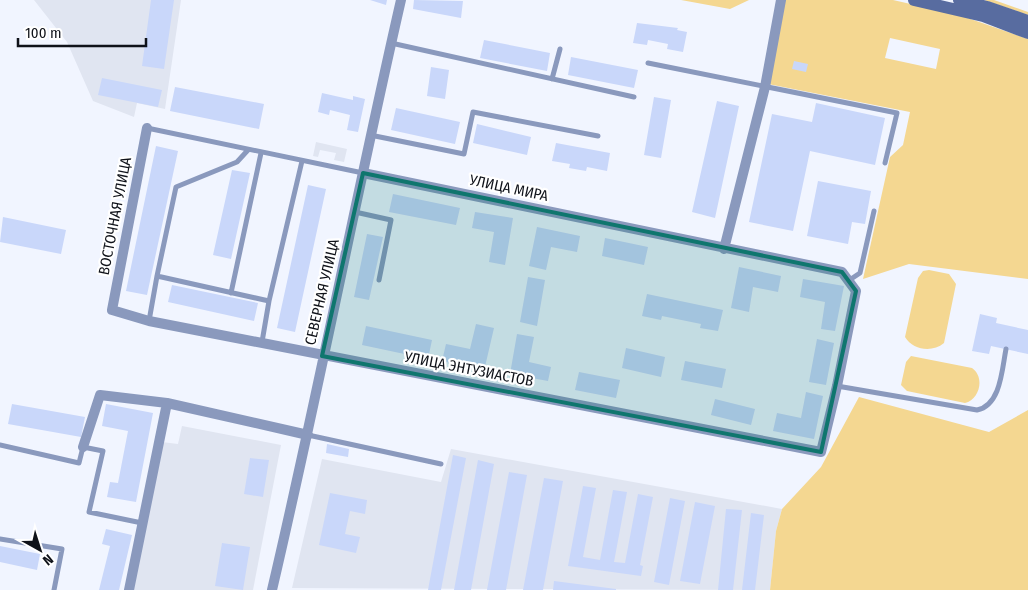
<svg xmlns="http://www.w3.org/2000/svg" width="1028" height="590" font-family="'Fira Sans Condensed',sans-serif">
	<rect width="100%" height="100%" fill="#f1f5ff"/>
	<path fill="#e0e5f1" d="M34,0h147l-16,109 -28,-6 -3,14 -41,-16 -26,-59z
		M316,142l31,7 -3,13 -10,-2 2,-7 -16,-3 -2,7 -5,-1z
		M182,426l99,19 -28,145h-120l29,-148 16,2z
		M451,449l331,60 -6,22 -6,59 -478,-2 30,-129 119,23z"/>
	<path fill="#f4d791" fill-rule="evenodd" d="M681,0h68l-19,9z
		M783,0h110l66,15 69,24v240l-119,-15 -46,15 27,-122 13,-12 7,-33 -142,-28zM890,38l50,11 -4,20 -51,-11z
		M984,0h10l34,12v3z
		M929,270l20,4 7,10 -12,59c-12,10 -31,7 -39,-6l13,-59 5,-7z
		M911,356l61,12c13,9 8,31 -7,35l-58,-12 -6,-6 5,-23z
		M859,397l130,35 39,-22v180h-258l6,-59 6,-22 39,-42z"/>
	<path fill="#c9d7fa" d="M151,0h23l-10,69 -22,-3z
		M370,0h17l-1,5z
		M414,0l49,1 -2,17 -48,-9z
		M637,23l41,5 -1,2 10,2 -4,20 -16,-3 1,-5 -20,-4 -1,5 -14,-2z
		M484,40l66,13 -3,18 -67,-13z
		M571,57l67,13 -4,18 -66,-13z
		M794,61l14,3 -2,8 -14,-3z
		M431,67l18,3 -4,29 -18,-3z
		M102,78l60,12 -4,17 -60,-12z
		M175,87l89,17 -5,25 -89,-18z
		M322,93l31,7v-4l12,3 -7,33 -11,-2 3,-15 -20,-5 -1,5 -11,-3z
		M654,97l17,3 -10,58 -17,-3z
		M717,101l22,5 -24,112 -23,-6z
		M816,103l69,15 -10,47 -65,-14 -17,80 -44,-9 23,-108 40,8z
		M396,108l64,14 -5,22 -64,-14z
		M477,124l54,13 -4,18 -54,-12z
		M556,143l54,10 -3,18 -20,-4 -1,4 -17,-3 1,-4 -18,-3z
		M156,146l22,5 -31,144 -21,-4z
		M232,170l18,3 -19,86 -18,-4z
		M818,181l53,10 -6,33 -13,-2 -4,22 -41,-8z
		M308,185l18,4 -31,143 -18,-4z
		M393,194l67,14 -4,17 -67,-13z
		M475,212l38,6 -8,47 -16,-3 5,-30 -22,-4z
		M3,217l63,13 -5,24 -61,-12z
		M537,227l43,9 -3,16 -26,-5 -5,23 -17,-4z
		M367,234l16,3 -14,63 -15,-3z
		M605,238l43,9 -4,18 -42,-9z
		M739,267l42,9 -3,16 -25,-5 -4,25 -18,-4z
		M528,277l17,3 -8,46 -17,-4z
		M803,279l41,7 -9,45 -14,-2 4,-27 -25,-5z
		M172,285l86,18 -4,18 -86,-19z
		M647,294l76,16 -5,21 -18,-3 1,-4 -39,-8 -1,4 -19,-4z
		M980,314l17,4 -1,5 32,7v24l-37,-8 -2,8 -17,-3z
		M476,324l18,4 -10,43 -42,-10 4,-17 24,5z
		M366,326l66,14 -4,19 -66,-14z
		M517,334l17,3 -5,25 22,5 -3,14 -38,-7z
		M817,339l17,4 -8,42 -17,-3z
		M626,348l39,9 -4,20 -39,-9z
		M685,361l41,8 -4,19 -41,-8z
		M579,372l41,8 -4,18 -41,-8z
		M806,392l17,4 -9,43 -41,-8 4,-18 24,5z
		M715,399l40,10 -4,16 -40,-10z
		M12,404l73,13 -4,20 -73,-13z
		M106,404l47,9 -17,89 -29,-5 3,-15 8,1 10,-52 -26,-5z
		M327,444l22,5 -1,8 -22,-4z
		M453,455l13,3 -25,132h-13z
		M250,458l19,2 -6,37 -19,-3z
		M478,460l16,4 -23,126h-17z
		M509,472l18,3 -21,115h-19z
		M544,478l19,3 -20,109h-20z
		M583,486l13,2 -13,69 17,3 13,-70 14,2 -13,70 11,1 13,-69 15,3 -13,68 3,1 -2,10 -73,-10z
		M330,493l37,7 -2,14 -15,-3 -5,23 15,3 -4,16 -37,-8z
		M670,498l15,3 -16,84 -15,-3z
		M695,502l20,4 -15,78 -20,-3z
		M726,509l16,1 -9,80h-15z
		M751,513l13,2 -9,75h-13z
		M106,529l26,6 -13,55h-20l11,-44 -8,-2z
		M222,543l28,4 -7,43 -28,-4z
		M0,546l40,8 -3,16 -37,-8z
		M554,581l62,8v1h-63z"/>
	<g fill="none" stroke-linecap="round" stroke-linejoin="round">
		<path stroke="#8a99bd" stroke-width="5" d="M391,43l243,54
			M648,63l249,50 -12,50
			M552,79l8,-30
			M147,128l216,45
			M370,135l94,19 9,-42 125,24
			M248,150l-11,12 -61,25 -19,89 112,25
			M355,212l36,8 -12,60
			M848,281l12,-8 14,-62
			M231,293l30,-140
			M149,321l8,-45
			M262,342l7,-41 33,-140
			M837,386l140,24c24,-5 25,-41 29,-61
			M308,435l133,29
			M0,445l79,18 4,-16 20,4 -14,61 53,11
			M0,539l62,10 -8,41"/>
		<path stroke="#8a99bd" stroke-width="10" d="M147,128l-35,182 37,11 672,131 16,-66 19,-95 -14,-19 -479,-99
			M724,249l41,-162 16,-87
			M83,447l17,-52 67,8 141,32
			M129,590l38,-187
			M272,590c46,-196 84,-394 129,-590"/>
		<path stroke="#586ca0" stroke-width="12" d="M914,0l69,16 45,17
			M959,0l28,7 41,14"/>
	</g>
	<path fill="#0f766e" fill-opacity="0.2" stroke="#0f766e" stroke-width="4" stroke-linejoin="round" d="M363,173l479,99 14,19 -35,161 -499,-96z"/>
	<g text-anchor="middle" stroke-width="4.5" stroke-linejoin="round" paint-order="stroke">
		<g font-size="15" fill="#0f1219" stroke="#fff">
			<text transform="translate(509 188) rotate(12)" y="5">УЛИЦА МИРА</text>
			<text transform="translate(115 216) rotate(-79)" y="5">ВОСТОЧНАЯ УЛИЦА</text>
			<text transform="translate(322 292) rotate(-77)" y="5">СЕВЕРНАЯ УЛИЦА</text>
			<text transform="translate(469 369) rotate(11)" y="5">УЛИЦА ЭНТУЗИАСТОВ</text>
		</g>
	</g>
	<g transform="translate(40 550) rotate(141)" stroke="#ffffff" stroke-width="4" paint-order="stroke">
	<path d="M0-4L9 19L0 12L-9 19Z" fill="#0f1219"/>
	<text y="-8" font-size="14" font-weight="bold" text-anchor="middle" fill="#0f1219">N</text>
	</g>
	<path d="M18 38v8h128v-8" fill="none" stroke="#0f1219" stroke-width="2.5"/>
	<text x="25" y="38" font-size="15" fill="#0f1219" stroke="#ffffff" stroke-width="4" paint-order="stroke">100 m</text>
</svg>
